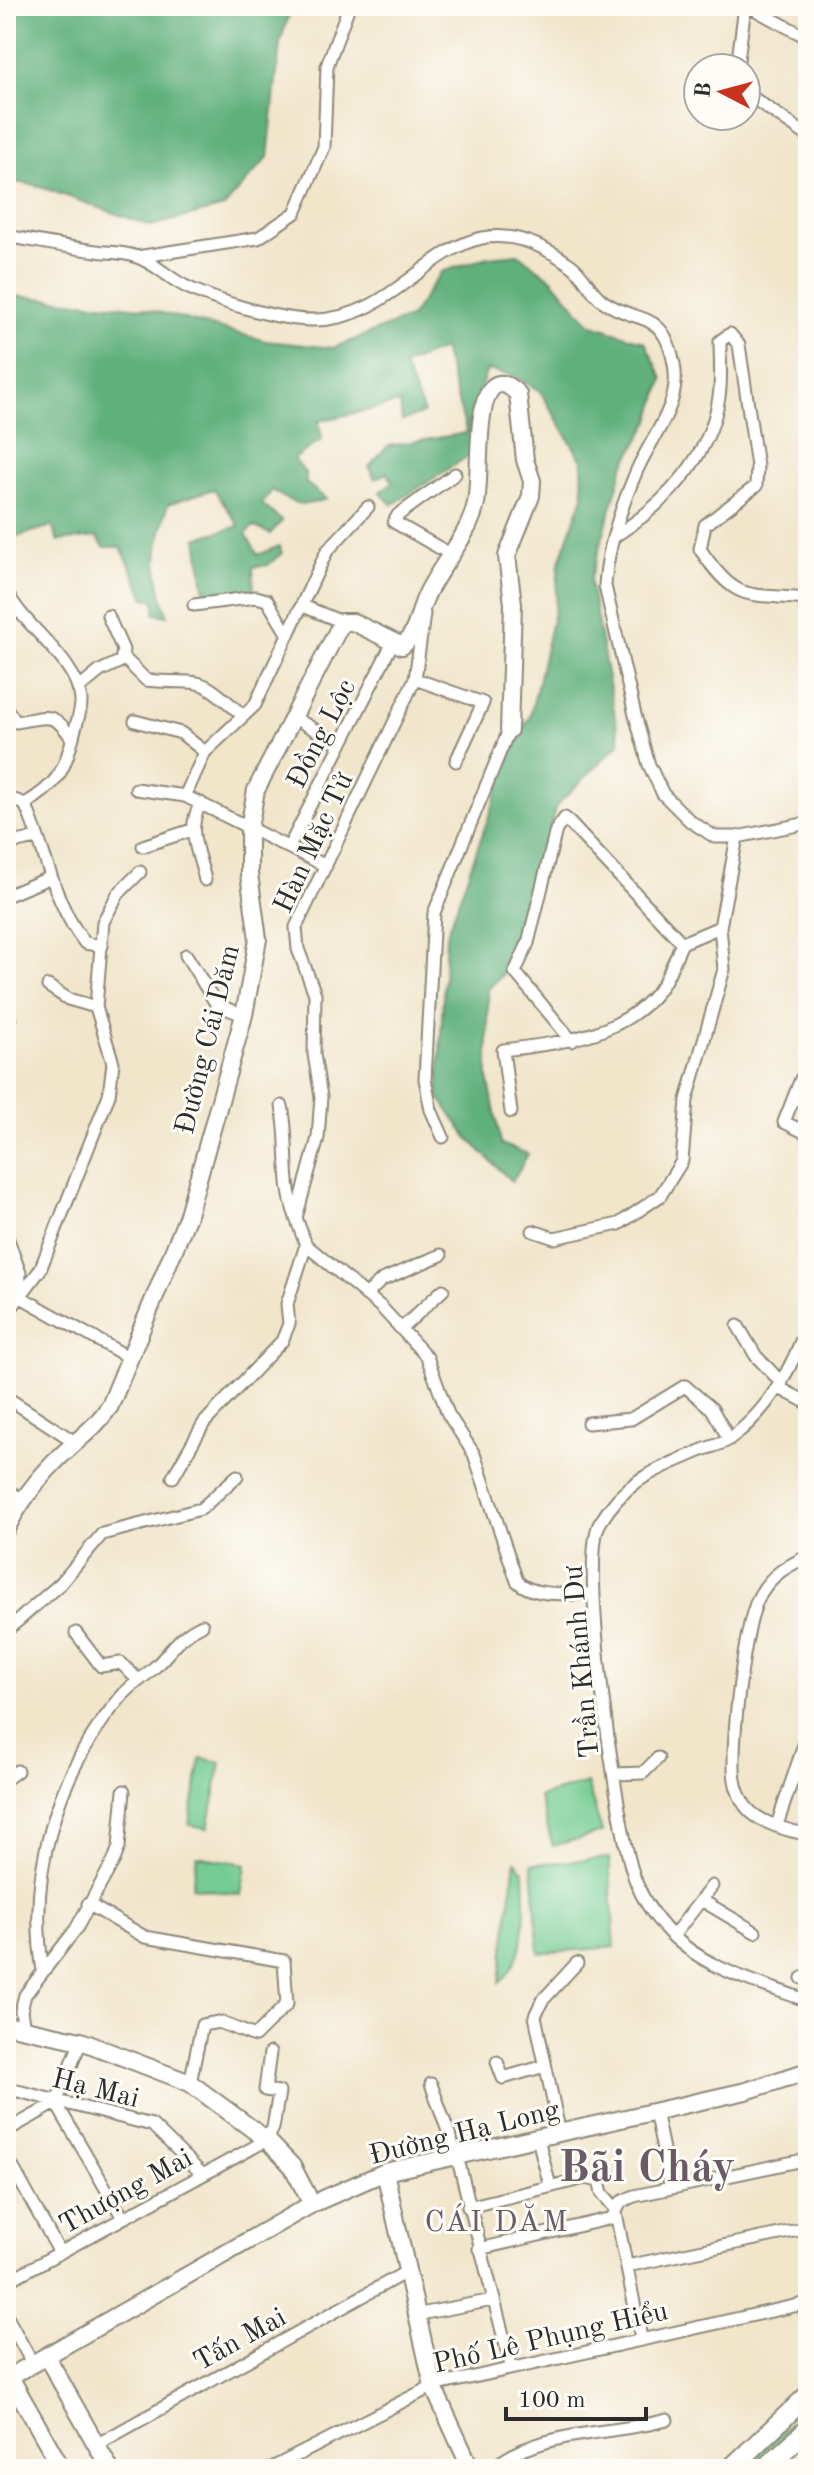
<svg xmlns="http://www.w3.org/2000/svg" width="814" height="2475" font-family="'Old Standard TT',serif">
	<rect width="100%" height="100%" fill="#fdfcf7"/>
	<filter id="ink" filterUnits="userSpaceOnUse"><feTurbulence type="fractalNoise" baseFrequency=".0125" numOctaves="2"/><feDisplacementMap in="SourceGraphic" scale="16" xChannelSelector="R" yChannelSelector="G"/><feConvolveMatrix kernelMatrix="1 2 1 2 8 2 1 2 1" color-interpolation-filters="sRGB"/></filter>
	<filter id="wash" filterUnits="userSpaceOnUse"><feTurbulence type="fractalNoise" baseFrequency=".006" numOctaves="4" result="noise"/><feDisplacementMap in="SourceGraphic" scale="32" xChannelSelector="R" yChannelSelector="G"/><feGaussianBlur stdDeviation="1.8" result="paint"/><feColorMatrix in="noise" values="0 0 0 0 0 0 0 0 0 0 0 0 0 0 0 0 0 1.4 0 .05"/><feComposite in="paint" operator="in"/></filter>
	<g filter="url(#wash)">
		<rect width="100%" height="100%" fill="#f1e5ca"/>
		<path fill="#75cc92" stroke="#507c5e" stroke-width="2" d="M201,1758l20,4 -13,66 -19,-3z
			M587,1783l15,49 -49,14 -14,-49z
			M197,1856l49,8 -5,31 -49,-8z
			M609,1858l6,89 -76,6 -7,-89z
			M515,1861l9,10c1,36 6,85 -24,111z
			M806,2408l2,7 -57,54h-9z"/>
		<path fill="#60b07c" stroke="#466e54" stroke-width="2" d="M6,6h286l-12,37 -12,114 -44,50 -73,19 -116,-41 -29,-4z
			M518,254l34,25 38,45 55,18 18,37 -13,42 -27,46 -33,114 30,162 -64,63 -19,66 -10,52 -23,49 -16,16v88l13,67 27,10 -16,28 -45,-45 -29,-41 8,-160 71,-198 13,-21 25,-110 4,-43 24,-68 -1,-35 -42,-70 -26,-15 -27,-6 -15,40 3,18 -5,27 -78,50 -12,-13 13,-10 -6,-9 -12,6 -6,-12 19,-21 79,-13 -24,-84 -40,16 21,48 -22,8 -2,-18 -81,18 3,18 -28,20 12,15v9l20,16c-23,9 -35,5 -54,-9l-10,14 20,17 -12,13 -17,-8 -7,8 12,21 21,-9 3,7 -14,12 -15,2 1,23 -49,4 -8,-56 42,-12 -25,-37 -46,15c-13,49 -16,64 0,112l-13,-2v-14l-10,-2 -24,-51h-17l-7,-10 -39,4 -6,-15 -46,14v-245l138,13 122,33 67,7 78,-31 30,-45 47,-15z"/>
	</g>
	<g filter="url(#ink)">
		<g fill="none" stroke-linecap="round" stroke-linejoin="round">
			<defs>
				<path id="street" d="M748,6l60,32
					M737,68l8,-62
					M746,93l62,43
					M6,236c30,5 60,11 90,15 13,2 29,1 41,6 19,6 34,24 52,31 30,14 90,32 123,32 108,1 136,-143 259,-55 13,9 19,27 32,36 35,25 60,6 71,63 8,40 -22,72 -37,106 -15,35 -30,78 -32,116l30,129 14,50 14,29 27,27 25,16h22l71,-14
					M137,257l121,-19 37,-25 29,-66 3,-81 22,-60
					M615,536c50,-32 95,-78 104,-139 3,-18 1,-38 1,-56l10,-7 9,11 18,121 -1,20 -51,39 -5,24c37,55 46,44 108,50
					M450,554l-56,-32 4,-7 57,-41
					M6,589c13,35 71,69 75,111 1,11 -6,26 -8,37 -9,35 -16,48 -48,67 21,46 28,99 60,139l17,3
					M194,605l62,-8 11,3 21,35
					M303,606l39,16
					M424,614l-9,65 -119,248 2,22 17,45 -1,60 7,43 -3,41 -22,80 10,27 75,62 46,50 21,57 26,40 43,127c16,17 54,12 76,13
					M122,656l24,24c59,6 48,-9 96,35
					M415,679l68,24 -27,58
					M78,689l22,-18 21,-10 2,-11 -15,-34
					M6,708l10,14c30,-5 38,-12 56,17
					M293,717l48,28
					M135,721l46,12 24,19
					M136,789l49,7 141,70
					M185,796l20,-44 50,-47 72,-154 41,-44
					M6,797l19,7
					M201,803c-16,27 -2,49 4,77
					M6,844l31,-6
					M143,846l49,-16
					M289,847l104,-205
					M6,896l43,-18
					M186,955l31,50 27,10
					M48,986l20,13 28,8
					M6,1023l4,-2
					M572,1041l-57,-69 13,-29 28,-113 9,-12 117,125
					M801,1079l-17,43 24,12
					M282,1106c8,37 0,76 14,111
					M511,1112l-8,-62c57,-7 128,-14 161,-68 7,-12 12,-26 18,-39l38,-16
					M443,1137l-12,-27 -6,-31 9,-166 75,-183
					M533,1231l21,7 65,-14 41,-28 22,-35 5,-61 37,-131 -4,-42 17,-90
					M6,1234l14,39 -1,23 109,61
					M366,1295l16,-15 59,-25
					M6,1315l34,-45 69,-175 4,-32 -17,-56 7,-85 15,-28 22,-22
					M808,1321c-13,44 -41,92 -80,119 -8,5 -19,7 -28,11 -44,19 -74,28 -100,72 -22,35 17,299 32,347 6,21 18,41 32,57 37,42 93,55 144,74
					M738,1326l18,30 26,27
					M403,1327l40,-37
					M779,1388l29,15
					M6,1397l69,45
					M588,1423l43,-4 54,-33 27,23 17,30
					M173,1477l31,-54 78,-82 7,-17 -2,-20 19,-59
					M6,1489l15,10
					M808,1556c-20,10 -35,17 -47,37 -17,26 -31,155 -26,187 1,8 6,21 12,28 11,14 43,24 61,26
					M6,1631l55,-48 41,-49 99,-25 36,-33
					M76,1633l25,33 20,-3 17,17
					M615,1774l28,-1 15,-15
					M6,1779l11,-8
					M777,1825l31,-92
					M703,1901l52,31
					M88,1904l57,33 139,24 3,43 -32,32 -36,-14 -17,3 -12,58
					M673,1936l39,-50
					M43,1971c-16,-98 14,-199 78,-274 11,-13 24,-20 36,-32 16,-16 23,-30 45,-40
					M802,1978l6,-2
					M24,2029l-3,-18 4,-16 51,-66 38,-69 5,-13 5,-56
					M497,2062l6,16 42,-12
					M431,2084l26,72 54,210
					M6,2088l146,37 51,50
					M56,2103l67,115
					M655,2111l16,77
					M6,2131l50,-28 25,-62
					M560,2134l-25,-118 7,-15 35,-38
					M538,2139l12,47
					M6,2155l54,98
					M468,2207l117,-29 14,3 3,12 13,15 26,130
					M479,2249l133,-31 9,-16 13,-6 174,-37
					M627,2266l181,-38
					M6,2282l261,-142 6,-12 6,-36 -14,-2 5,-37
					M6,2315l24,44
					M415,2315l78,-15
					M96,2445l310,-173
					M270,2469l163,-83 375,-83
					M490,2469c12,-7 24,-17 38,-21 44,-17 93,-16 139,-28"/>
				<path id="secondary" d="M6,1529c17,-33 42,-63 70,-87 14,-12 23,-20 34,-36l77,-188 57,-203 14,-76 -9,-65v-46l7,-38 86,-168h11l49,24c16,-13 16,-33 24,-50 13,-30 44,-60 50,-93 5,-26 -1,-97 16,-115 9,-9 19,-1 26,6l7,66 7,21 -1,15 -24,60 6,48 -4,126
					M6,2025l75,16 109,42 77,57 25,26 20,38
					M385,2172l48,214 38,83
					M47,2357l63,112
					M10,2377l52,92
					M6,2379l306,-175 73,-32 361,-81 62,-20"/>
				<path id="primary" d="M730,2469l78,-74
					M764,2469l44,-40"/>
			</defs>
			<use href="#street" stroke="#8e887a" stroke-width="15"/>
			<use href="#secondary" stroke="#8e887a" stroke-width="20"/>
			<use href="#primary" stroke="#8e887a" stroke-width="22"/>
			<use href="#street" stroke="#fff" stroke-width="11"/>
			<use href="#secondary" stroke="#fff" stroke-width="16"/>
			<use href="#primary" stroke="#fff" stroke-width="18"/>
		</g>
	</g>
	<g text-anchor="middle" stroke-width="6" stroke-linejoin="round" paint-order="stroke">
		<g font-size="28" fill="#2b2b2b" stroke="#fdfcf7">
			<text transform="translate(320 733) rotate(-63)" y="10">Đồng Lộc</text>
			<text transform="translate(312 842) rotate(-65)" y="10">Hàn Mặc Tử</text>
			<text transform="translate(206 1039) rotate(-76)" y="10">Đường Cái Dăm</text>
			<text transform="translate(580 1662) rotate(-95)" y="10">Trần Khánh Dư</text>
			<text transform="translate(96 2087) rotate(14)" y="10">Hạ Mai</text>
			<text transform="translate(464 2131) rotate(-14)" y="10">Đường Hạ Long</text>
			<text transform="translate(125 2190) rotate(-29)" y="10">Thượng Mai</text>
			<text transform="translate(550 2336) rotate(-13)" y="10">Phố Lê Phụng Hiểu</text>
			<text transform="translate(239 2338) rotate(-29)" y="10">Tấn Mai</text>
		</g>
		<g font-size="30" letter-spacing="2" fill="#6a5b66" stroke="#fdfcf7">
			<text x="497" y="2231">CÁI DĂM</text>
		</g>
		<g font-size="44" font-weight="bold" fill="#6a5b66" stroke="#fdfcf7">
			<text x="647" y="2181">Bãi Cháy</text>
		</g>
	</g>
	<rect width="814" height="2475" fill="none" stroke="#fdfcf7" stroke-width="32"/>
	<g transform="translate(722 92) rotate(276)"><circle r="38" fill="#fdfcf7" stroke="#a9a8a5" stroke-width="2"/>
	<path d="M0-6L14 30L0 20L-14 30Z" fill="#c8321e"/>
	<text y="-12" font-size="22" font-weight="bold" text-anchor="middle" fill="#2b2b2b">B</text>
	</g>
	<path d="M506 2407v12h140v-12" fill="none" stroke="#2b2b2b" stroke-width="4"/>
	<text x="518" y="2407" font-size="24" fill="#2b2b2b" stroke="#fdfcf7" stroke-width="6" paint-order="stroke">100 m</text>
</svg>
